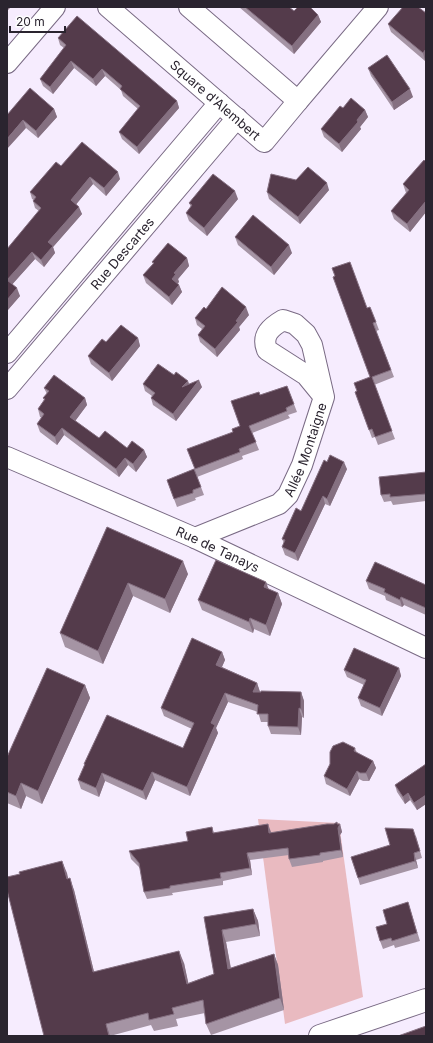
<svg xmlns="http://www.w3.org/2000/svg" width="433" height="1043" font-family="Inter,sans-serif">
	<rect width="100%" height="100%" fill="#f6ecfe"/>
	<path fill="#e9bac0" d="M258,819l81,4 24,174 -78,27z"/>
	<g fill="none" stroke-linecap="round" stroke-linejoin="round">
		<defs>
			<g id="minor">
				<path id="s1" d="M108,7l156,135 34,-41 -109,-94"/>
				<path d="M7,63l48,-56"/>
				<path d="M298,101l80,-94"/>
				<path d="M7,353l212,-250"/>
				<path id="s2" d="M7,389l230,-271"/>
				<path id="s3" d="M7,457l188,81 231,110"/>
				<path id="s4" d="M195,538l84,-34 9,-9 14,-30 22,-68 -12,-52 -6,-11 -11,-10 -12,-4c-12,7 -22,15 -16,30l39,25 18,22"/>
			</g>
			<path id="secondary" d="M320,1036l106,-36"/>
		</defs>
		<use href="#minor" stroke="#796a84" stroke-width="22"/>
		<use href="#secondary" stroke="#796a84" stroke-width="24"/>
		<use href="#minor" stroke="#fff" stroke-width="20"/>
		<use href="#secondary" stroke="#fff" stroke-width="22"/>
	</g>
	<path fill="#a594a4" d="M239,7h50l5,4 24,4 3,7 -27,32z
		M426,13l-1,48 -34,-29 -3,-8z
		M58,38l119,63 2,7 -40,46 -17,-15 -3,-7 19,-23 -15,-13 -2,-6 -16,-14 -9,10 -22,-18 -21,26 -10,-8 -3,-7 24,-31 -4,-3z
		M368,68l45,29 -19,13 -23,-34z
		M343,108l22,2 3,7 -8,10 1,2 -19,23 -18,-15 -3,-8z
		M54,109l3,8 -19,21 -12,-10 -19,-13z
		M426,162v50l-16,20 -16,-13 -3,-8 15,-18 -3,-9z
		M61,166l59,13 -14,17 -13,-12 -17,20 6,10 -29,33 2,6 -11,14 -9,-8 -23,25 8,12 -13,15v-62l32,-38 -4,-3 -2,-7 1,-1 -2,-1 -2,-7z
		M296,180l33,10 -29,34 -31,-25 -2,-7z
		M238,199l-31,37 -18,-15 -3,-8 5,-6 -2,-4z
		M235,237l57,16 -18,22 -36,-30z
		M187,258l2,8 -11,13 1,3 -1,1 1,2 3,7 -10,13 -26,-22 -3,-8 10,-11 -1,-2z
		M367,308l9,14 3,8 -3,1 18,46 -20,8 21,54 -17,6 -3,-8 -3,1 -17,-46 2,-1 13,-14z
		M206,309l43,6 -10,12 1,3 -23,27 -17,-15 -2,-7 4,-6 -5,-4 -2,-7z
		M138,338l2,8 -28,35 -21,-17 -3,-8 18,-14z
		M174,375l14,6 1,3 13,3 -26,34 -23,-16 -2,-7 1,-2 -7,-5 -2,-7z
		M287,386l10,26 -9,3 2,3 -38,15 7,17 -17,6 1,3 -46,18 -2,-6 9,24 -9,3 1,2 -19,7 -10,-27 27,-11 39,-37 7,-6 20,-31z
		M44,388l41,10 2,7 -12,16 24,17 28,10 17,2 3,7 -11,15 -8,-7 -9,12 -55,-42 -7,10 -17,-13 -3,-8 5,-6 -2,-1 -2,-8 6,-9 -1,-2 4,-4z
		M327,462l20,7 -17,37 -5,-2 -27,57 -13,-6 -3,-8 2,-4 -2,-4 19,-28z
		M426,472v29l-33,4 -2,-4 -7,1 -3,-7z
		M107,527l81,47 -18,39 -37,-17 -30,68 -38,-17 -5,-14z
		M366,581l60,4v30l-22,-10 -2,2 -16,-7 -1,-4 -16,-7z
		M269,590l9,3 4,11 -12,32 -16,-7 -1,4 -51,-23 -4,-10z
		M222,652l3,8 -3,7 35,16 3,9h41l3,9v17l-2,-1 -1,18 -30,-1 -3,-8v-4h-7l-3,-10 -30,-10 -12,26 2,5 -28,63 -35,-16 -9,20 -41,-19 -6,16 -18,-8 -3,-9 6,-14v-2l99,-16 9,-19 -28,-13 -3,-8z
		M399,668l2,8 -19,40 -21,-10 -3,-8 6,-13 -17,-8 -3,-7z
		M85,685l5,13 -48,106 -16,-8 -5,13 -14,-6v-46z
		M355,748l2,5 16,8 3,7 -7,13h-6l-4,-2 -9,17 -24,-12 -2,-8z
		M426,764v40l-9,6 -7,-10 -5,4 -8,-12 -2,-7z
		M338,824h2l2,8 -2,3 3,22 -20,4v1l-31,5 -3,-8v-4l-39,5 2,15 -29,6v4l-51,8 1,2 -26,4 -3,-7 -4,-24 -9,-9 -2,-8 59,-10 24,-14 2,6 57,-1v1z
		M416,836l6,22 -6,2 2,8 -58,17 -2,-7 32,-33z
		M62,861l6,18 6,11 20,82 90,-9 4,20 26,-9 -10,-57 49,-8 5,12 2,15 -34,6 5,26 43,-14 4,11 6,45 -73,25 -5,-11 -1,-11 -29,6 2,7 -24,5 -3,-6 -41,11h-66l-24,-162z
		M408,902l12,39 -25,7 -1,-3 -11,4 -3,-8 7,-17z"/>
	<path fill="#857081" d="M7,7h4l-4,4z
		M318,15l3,7 -27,32 -2,-8z
		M426,49v11l-1,1 -2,-8z
		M71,61l3,7 -21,26 -3,-7z
		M102,69l3,7 -9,10 -3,-7z
		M410,89l3,8 -19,13 -2,-8z
		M177,101l2,7 -40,46 -2,-7z
		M54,109l3,8 -19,21 -2,-7z
		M365,110l3,7 -8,10 1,2 -19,23 -3,-8 18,-24z
		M23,120l3,8 -19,21v-10z
		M118,172l2,7 -14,17 -2,-8z
		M90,177l3,7 -19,23 -3,-7z
		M327,183l2,7 -29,34 -2,-7z
		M235,191l3,8 -31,37 -3,-8z
		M426,201v11l-16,20 -3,-8z
		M79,207l3,7 -29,33 2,6 -11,14 -3,-7 7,-18z
		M289,245l3,8 -18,22 -3,-8z
		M32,252l3,7 -25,28 -3,-7z
		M187,258l2,8 -11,13 1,3 -4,4 -3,-7 2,-6z
		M179,285l3,7 -10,13 -3,-8z
		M17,288l3,8 -13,15v-11z
		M246,307l3,8 -10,12 1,3 -23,27 -2,-8 21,-28z
		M138,338l2,8 -28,35 -3,-8z
		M199,380l3,7 -26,34 -3,-7z
		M188,381l2,7 -8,-1z
		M85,398l2,7 -14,19 -3,-7z
		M62,428l2,7 -7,10 -2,-8z
		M144,450l3,7 -11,15 -3,-8z
		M125,458l3,7 -9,12 -3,-8z
		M344,462l3,7 -17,37 -3,-7z
		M323,496l2,8 -27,57 -3,-8z
		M183,561l5,13 -18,39 -5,-14z
		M266,582l4,11 -6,-6z
		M128,583l5,13 -30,68 -5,-13z
		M278,593l4,11 -12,32 -4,-11z
		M401,597l3,8 -2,2 -2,-7z
		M250,618l4,11 -1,4 -4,-11z
		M222,652l3,8 -6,13 -3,-8z
		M399,668l2,8 -19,40 -2,-8z
		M257,683l3,9 -4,9 -3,-9z
		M85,685l5,13 -48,106 -4,-13z
		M301,692l3,9v17l-3,-9z
		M225,693l3,9 -12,26 2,5 -28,63 -3,-9 24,-64z
		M299,708l3,9 -1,18 -3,-8z
		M373,761l3,7 -7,13 -3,-8z
		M357,771l2,8 -9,17 -3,-7z
		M152,772l3,8 -9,20 -3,-9z
		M102,773l3,8 -6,16 -3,-9z
		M21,783l5,13 -5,13 -5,-13z
		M408,793l2,7 -5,4 -2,-7z
		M426,795v9l-9,6 -3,-7z
		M337,822l2,4 1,-2 2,8 -2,3 3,22 -2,-7z
		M268,824l3,8 1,8 -3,-7z
		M247,853l3,7 2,15 -2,-7z
		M414,853l2,7 2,8 -3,-7z
		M62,861l5,12 4,18 -4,-12z
		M70,878l4,12 23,94 -4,-12z
		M253,909l5,12 2,15 -4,-12z
		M222,930l4,12 7,39 -5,-12z
		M179,951l5,12 7,32 -4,-11z
		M274,954l4,11 6,45 -4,-12z
		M106,1024l4,12h-1z"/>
	<path fill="#543b4b" stroke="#857081" d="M245,7h44l5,4 4,-4h12l8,8 -26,31z
		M403,7h15l8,6v36l-3,4 -35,-29z
		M77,16l100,85 -40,46 -18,-15 21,-26 -20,-17 2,-3 -20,-17 -9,10 -22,-18 -21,26 -10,-8 26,-34 -8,-7z
		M387,55l23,34 -18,13 -24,-34z
		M30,88l24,21 -18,22 -13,-11 -16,19v-24z
		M351,98l14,12 -8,10 1,2 -19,22 -18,-15 19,-23 3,2z
		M82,142l36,30 -14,16 -14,-11 -19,23 8,7 -31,35 5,4 -12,14 -9,-8 -25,28 10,8 -10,12v-51l34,-41 -8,-7 3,-4 -6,-5 26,-30 5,4z
		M424,160l2,2v39l-19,23 -16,-13 18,-21 -6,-6z
		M308,167l19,16 -29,34 -31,-25 4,-18 25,6z
		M213,174l22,17 -31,37 -18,-15 6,-8 -3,-2z
		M253,215l36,30 -18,22 -36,-30z
		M168,243l19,15 -13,15 2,1 -4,5 7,6 -10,12 -26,-22 11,-12 -2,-1z
		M350,262l17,46 3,-1 6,15 -3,1 18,47 -19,7 20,54 -17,6 -3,-8 -3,1 -14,-38 2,-1 -3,-8 16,-6 -37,-100 2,-1 -3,-8z
		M222,287l24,20 -10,14 2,1 -23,27 -17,-14 7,-9 -10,-8 9,-11 2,2z
		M121,325l17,13 -29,35 -21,-17 14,-17 4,3z
		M158,364l16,11 2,-3 12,9 -6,6 17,-7 -26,34 -22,-16 4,-5 -12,-9z
		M54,375l31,23 -15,19 29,21 6,-7 22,17 5,-7 12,9 -11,14 -8,-6 -9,11 -54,-41 -7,9 -18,-13 7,-10 -6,-5 7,-10 -2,-1 6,-7 -5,-3z
		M287,386l7,18 -8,4 1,3 -38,15 7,16 -17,7 1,3 -45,17 -8,-20 46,-17 -1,-3 8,-3 -9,-25 28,-9 1,3z
		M330,455l14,7 -17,37 -4,-3 -28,57 -13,-6 3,-7 -3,-1 14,-31 5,3 23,-51 3,2z
		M194,469l7,18 -8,3v3l-19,6 -7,-19z
		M426,472v22l-36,3v-3l-9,1 -2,-18z
		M107,527l76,34 -18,38 -37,-16 -30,68 -38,-18z
		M216,560l50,22 -2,5 14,6 -12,32 -16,-7 -1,4 -51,-22z
		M375,562l51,23v23l-25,-11 -1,3 -16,-8 1,-3 -19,-8z
		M192,638l30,14 -6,13 41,18 -4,9h8v-1l40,1v17l-2,-1 -1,19 -30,-1v-12h-11l1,-9 -33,-12 -14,30 4,2 -28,62 -35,-15 -9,19 -41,-18 -6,15 -18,-8 7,-16h-1l23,-49 76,33 11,-25 -33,-15z
		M354,648l45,20 -19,40 -22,-10 8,-18 -22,-10z
		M47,668l38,17 -47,106 -17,-8 -5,13 -9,-4v-35z
		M343,742l12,6 -1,3 19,10 -7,12h-6l-3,-2 -10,18 -23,-13 6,-12v-12l3,-6z
		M426,764v31l-12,8 -6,-10 -5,4 -8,-12z
		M337,822v2h3l-2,4 3,22 -21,3v2l-31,4 -1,-11 -41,5 3,15 -30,5 1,5 -51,8v2l-26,4 -5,-29 -10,-12 59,-10 -2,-9 26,-5 1,6 55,-9 1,9 58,-9h7z
		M385,828l28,1 7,22 -6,2 1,8 -57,17 -7,-21 39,-12z
		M62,861l5,18 3,-1 23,94 86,-21 8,33 27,-10 -10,-57 49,-8 3,15 -34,6 6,39 46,-15 6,44 -74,26 -3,-24 -31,8 2,6 -25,6 -1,-7 -42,11 3,12h-65l-37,-146v-13l13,-3 -1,-2z
		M408,902l9,31 -25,8 -1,-3 -11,3 -4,-14 11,-3 -4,-14z
		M426,1026v10h-28z"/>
	<g text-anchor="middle" stroke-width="4" stroke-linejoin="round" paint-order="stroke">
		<g font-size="13" fill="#2a242f" stroke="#fdfdfd">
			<text dy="5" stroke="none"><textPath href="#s1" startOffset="142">Square d'Alembert</textPath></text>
			<text dy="5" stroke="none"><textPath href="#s2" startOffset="178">Rue Descartes</textPath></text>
			<text dy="5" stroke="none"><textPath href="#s4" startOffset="152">Allée Montaigne</textPath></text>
			<text dy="5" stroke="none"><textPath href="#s3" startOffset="230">Rue de Tanays</textPath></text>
		</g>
	</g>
	<rect width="433" height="1043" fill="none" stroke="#2a242f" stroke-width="16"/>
	<path d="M10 26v6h55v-6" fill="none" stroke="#2a242f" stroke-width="2"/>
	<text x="16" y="26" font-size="12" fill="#2a242f" stroke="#fdfdfd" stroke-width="3" paint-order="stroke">20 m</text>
</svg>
